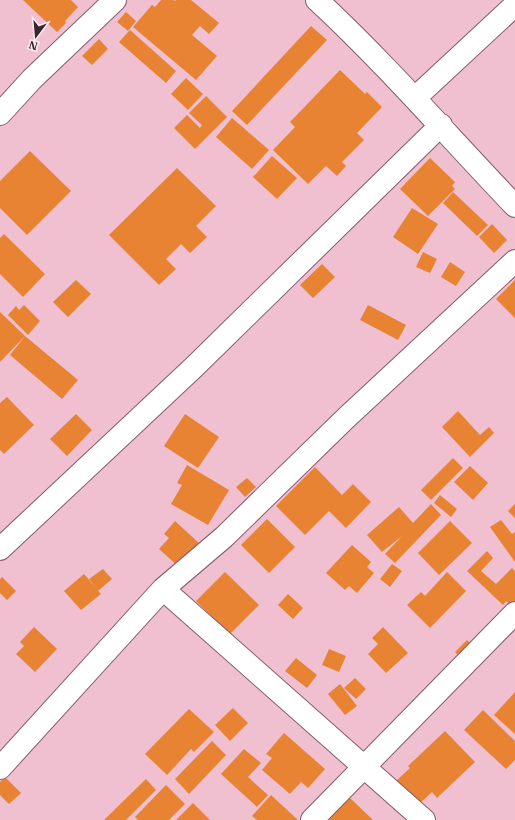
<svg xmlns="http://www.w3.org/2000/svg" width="515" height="820" font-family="'IBM Plex Serif',serif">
	<rect width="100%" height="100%" fill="#f0c0d1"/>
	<path fill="#e78332" d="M23,0h48l7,7 -13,14 1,2 -9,9z
		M161,0h12l2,1 1,-1h15l28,23 -10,11 -9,-8 -8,9 25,21 -21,24 -63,-53 19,-22 3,2z
		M126,12l10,9 -8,10 -11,-9z
		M311,26l16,14 -80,85 -15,-14z
		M130,30l46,41 -10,12 -47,-41z
		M99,39l9,10 -16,16 -10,-9z
		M340,70l25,24 2,-2 15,15 -25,26 7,7 -22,22 4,4 -9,10 -11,-10 -18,18 -35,-34 22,-23 -5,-5z
		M186,78l17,16 -15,16 -17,-16z
		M206,96l21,21 -32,32 -21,-21 13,-13 13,13 2,-3 -13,-12z
		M232,118l37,32 -17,19 -36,-32z
		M30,151l41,40 -44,44 -27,-27v-27z
		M272,156l25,22 -20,21 -24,-22z
		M430,158l25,24 -3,4 3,3 -27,27 -28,-27z
		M177,168l39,38 -20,20 11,11 -17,16 -9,-9 -15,15 10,10 -17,16 -50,-50z
		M453,192l35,33 -11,11 -34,-33z
		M412,208l26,16 -20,30 -25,-17z
		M492,224l15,16 -13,13 -15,-16z
		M4,234l41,40 -22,23 -23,-23v-36z
		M423,252l14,7 -7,14 -14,-6z
		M450,262l15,10 -9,14 -15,-9z
		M322,264l13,13 -22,21 -13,-13z
		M76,280l15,14 -23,23 -15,-15z
		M515,280v38l-19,-19z
		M24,305l16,16 -12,14 -20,-20 8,-9 3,4z
		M368,305l38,20 -8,15 -38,-20z
		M0,312l25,24 -25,26z
		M25,336l53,44 -16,19 -52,-44z
		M7,397l27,28 -30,29 -4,-4v-47z
		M458,411l22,24 9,-8 5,6 -24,24 -28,-30z
		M76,414l16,16 -25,26 -17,-17z
		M185,414l34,23 -21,31 -34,-22z
		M453,458l10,10 -32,32 -10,-10z
		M187,465l42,25 -21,35 -37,-21 11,-19 -5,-2z
		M470,466l18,17 -15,17 -19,-18z
		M315,467l27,28 11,-11 18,18 -25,26 -17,-17 -24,24 -29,-29z
		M247,478l9,9 -11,10 -9,-10z
		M440,495l17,14 -6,8 -17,-14z
		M431,504l10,11 -46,48 -10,-9 17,-18 -20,16 -15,-17 32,-28 14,16z
		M515,504v14l-7,-7z
		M267,519l28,28 -26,26 -28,-28z
		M501,520l11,14 3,-2v30l-25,-35z
		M175,521l25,23 -21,23 -20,-18 10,-11 -5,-4z
		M450,521l22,22 -33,32 -21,-22z
		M352,545l19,17 -4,5 7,6 -17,20 -8,-7 -4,4 -19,-17z
		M487,551l6,7 -12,13 15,13 16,-16 3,3v30l-4,5 -5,-5 -3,4 -36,-34z
		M392,564l10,7 -12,16 -10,-8z
		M103,569l9,10 -14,12 3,3 -20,16 -17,-19 20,-17 13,15 -8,-10z
		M225,572l34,33 -29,29 -34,-33z
		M447,572l19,19 -36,37 -23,-23 14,-13 4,4z
		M2,577l14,14 -9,9 -7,-7v-14z
		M288,594l15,14 -10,11 -15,-14z
		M34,627l23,22 -22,23 -19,-18 8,-8 -4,-4z
		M383,627l25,26 -22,20 -18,-19 10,-10 -6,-6z
		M467,640l10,10 -12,12 -10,-10z
		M329,649l17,7 -7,16 -17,-7z
		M296,658l21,17 -10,13 -22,-17z
		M355,678l11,11 -10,10 -12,-11z
		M340,684l17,22 -12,9 -17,-21z
		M515,692v42l-21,-19z
		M233,708l15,15 -18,18 -15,-16z
		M189,709l25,23 -20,20 -3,-3 -24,26 -22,-21z
		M483,710l32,31v19l-9,9 -42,-39z
		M445,731l30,31 -38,36 -5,-6 -13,12 -23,-23 14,-13 -2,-2z
		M284,733l41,36 -17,19 -7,-6 -11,12 -28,-24 10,-12 -6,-4z
		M212,741l14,14 -37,39 -14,-15z
		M244,749l17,14 -13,14 20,18 -11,12 -36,-33z
		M5,777l16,16 -12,11 -9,-9v-13z
		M146,779l10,11 -30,30h-22z
		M166,785l19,19 -16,16h-31l-3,-3z
		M271,795l27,25h-41l-5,-4z
		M349,797l24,23h-46z
		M193,803l17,17h-34z"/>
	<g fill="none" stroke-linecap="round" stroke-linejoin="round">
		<defs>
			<path id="minor" d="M317,0c70,65 132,137 198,206
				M415,98l100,-93
				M0,114l32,-35 83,-79
				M0,549l193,-181 248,-243
				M163,589l261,231
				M0,768l163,-179 61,-52 122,-119 169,-157
				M312,820l203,-207"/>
		</defs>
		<use href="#minor" stroke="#845b6b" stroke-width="24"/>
		<use href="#minor" stroke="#fff" stroke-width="22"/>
	</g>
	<g transform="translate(36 36) rotate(196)" stroke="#feeaf1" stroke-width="3" paint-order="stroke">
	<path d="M0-3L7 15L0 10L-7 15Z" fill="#37252c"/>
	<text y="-6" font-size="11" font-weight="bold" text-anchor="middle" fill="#37252c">N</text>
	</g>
</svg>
